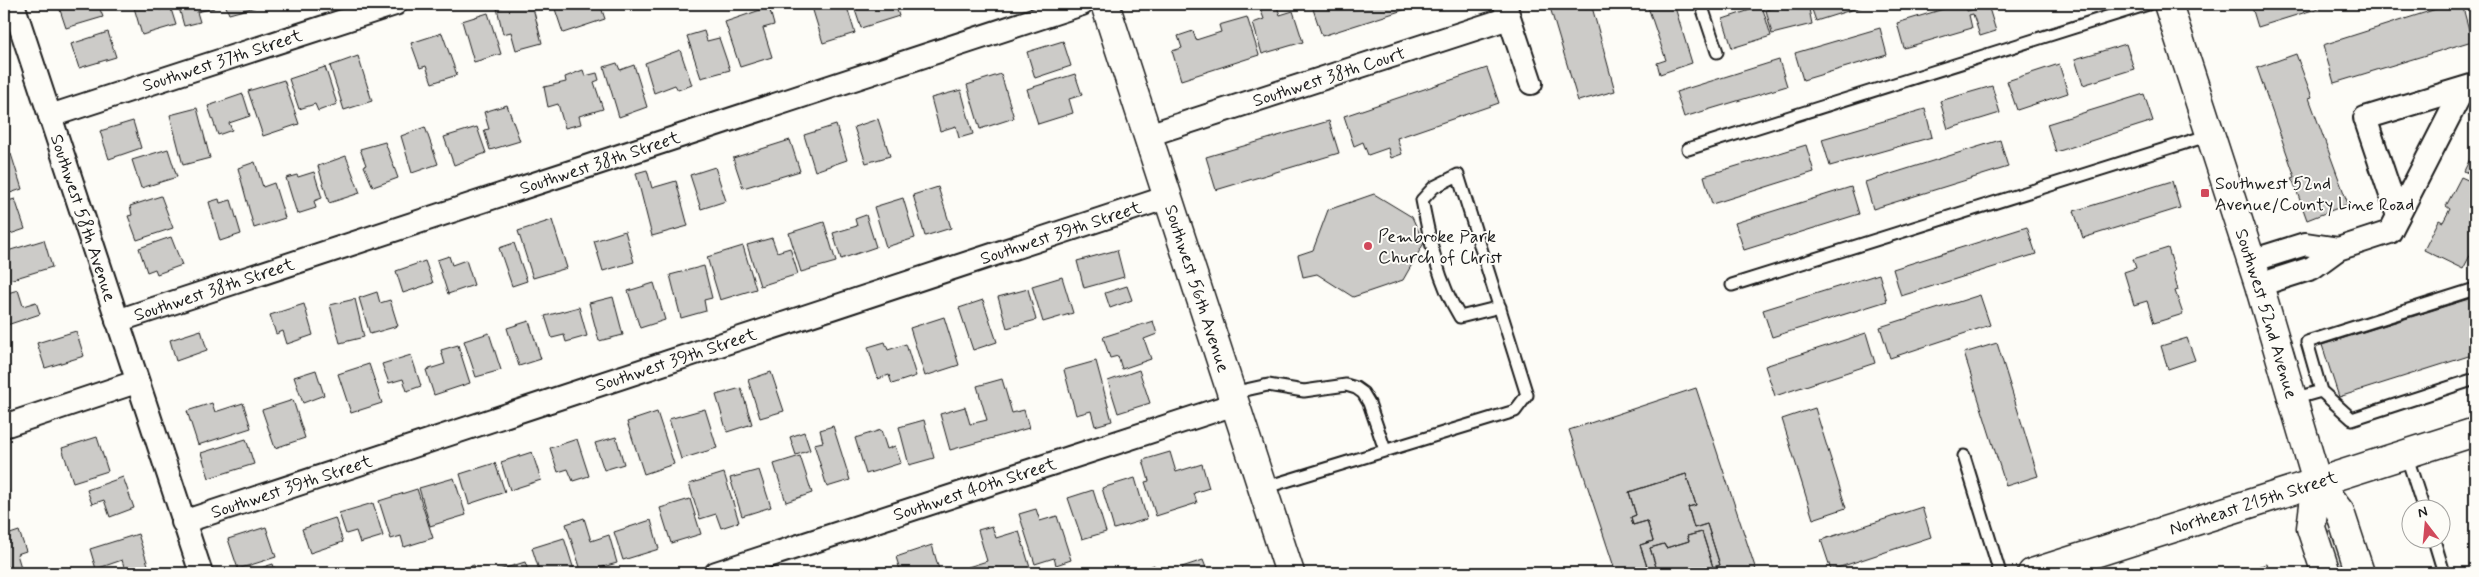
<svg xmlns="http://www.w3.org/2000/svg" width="2479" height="577" font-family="Mynerve,sans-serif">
	<rect width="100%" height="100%" fill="#fdfcf7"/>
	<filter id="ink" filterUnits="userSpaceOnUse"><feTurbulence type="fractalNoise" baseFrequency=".02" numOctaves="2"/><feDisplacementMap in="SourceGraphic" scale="10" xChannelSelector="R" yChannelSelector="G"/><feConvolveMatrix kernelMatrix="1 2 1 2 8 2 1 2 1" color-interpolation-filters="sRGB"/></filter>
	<g filter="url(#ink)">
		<path fill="#cccbc8" stroke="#1c1c1c" d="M58,4h40l5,13 -37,11z
			M133,4h25l2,6 10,-4 6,19 -34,10z
			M178,4h35l1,4 -17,4 3,10 -16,4z
			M225,4h29l1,3 -26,7z
			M514,4h18l10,39 -26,7 -5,-18 -8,2 -6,-26z
			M572,4h28l5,15 -42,14 -8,-24z
			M811,4h35l9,29 -32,10z
			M853,4h42l4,12 -38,12z
			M1276,4l4,11 13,-4 10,31 -41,12 -9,-31 11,-4 -4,-11z
			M1318,4h104l-100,32 -10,-30z
			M1549,4h34l2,5 7,-2 23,84 -37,10z
			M1647,4h27l18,59 -32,11 -3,-11 9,-3z
			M1789,4h19l4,20 -40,10 -6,-24z
			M1810,4h60l-54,17z
			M1960,4h5l2,7 21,-6 8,26 -16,5 -7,-22 -4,1 3,13 -68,20 -7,-25z
			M2251,4h81l-74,23z
			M2452,4h10l10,37 -138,42 -11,-38z
			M1762,6l9,30 -39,12 -9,-29z
			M769,7l5,18 -11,3 9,29 -32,10 -15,-45z
			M488,13l13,41 -27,8 -12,-41z
			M1247,17l12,38 -78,25 -9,-29 10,-3 -4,-12 15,-5 3,9 25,-8 -2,-7z
			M1880,28l7,27 -84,25 -8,-27z
			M704,31l3,10 12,-3 11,32 -29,8 -14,-42z
			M108,32l8,25 -37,11 -8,-24z
			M442,33l15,42 -25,8 -6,-17 -6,2 -9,-25z
			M1063,41l8,25 -36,12 -8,-26z
			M2126,44l8,25 -51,16 -8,-26z
			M680,50l12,35 -14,5 -3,-5 -21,8 -9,-30z
			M2296,54l16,43 -3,1 39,106 -41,16 -15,-42 3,-1 -38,-109z
			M358,56l14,45 -28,9 -14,-44z
			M1779,60l8,26 -103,31 -8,-25z
			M617,63l3,7 14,-5 13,42 -28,10 -15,-50z
			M2059,64l9,29 -51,17 -10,-29z
			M325,67l12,37 -19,7 -3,-7 -16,5 -10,-30z
			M1487,68l12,35 -102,35 5,16 -11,4 -3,-10 -20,7 -5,-13 -9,4 -10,-30z
			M583,70l2,6 12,-3 2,7 -5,2 9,27 -24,7 2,8 -16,4 -7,-24 -10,3 -4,-20 22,-5 -1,-5z
			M1001,74l13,44 -34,11 -13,-44z
			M1075,74l7,21 -13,4 4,14 -35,11 -11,-35z
			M284,80l15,44 -36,12 -15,-45z
			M1992,86l8,27 -52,16 -8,-28z
			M961,90l12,44 -14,4 -3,-12 -16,5 -9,-33z
			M243,94l7,22 -21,7 3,7 -14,5 -10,-29z
			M2144,94l9,27 -97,31 -9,-28z
			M507,105l13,36 -30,9 -6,-20 5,-1 -5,-17z
			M197,108l13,50 -27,7 -13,-50z
			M1925,109l7,28 -102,29 -8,-27z
			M878,119l12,37 -24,7 -12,-36z
			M133,121l8,27 -32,11 -9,-28z
			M1329,121l10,32 -123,37 -10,-33z
			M836,125l11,35 -32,11 -11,-36z
			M4,127l6,20 -6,2z
			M425,127l13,37 -26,9 -11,-37z
			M477,127l9,26 -32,12 -10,-28z
			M790,140l10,31 -57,17 -10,-30z
			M2000,140l8,27 -135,42 -8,-27z
			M385,142l13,36 -25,9 -9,-21 2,-1 -6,-16z
			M1806,145l8,27 -102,32 -8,-28z
			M168,149l9,28 -36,11 -9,-28z
			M2475,149v97l-12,23 -39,-19 15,-30 4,2 7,-13 -4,-3 15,-29 9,4 3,-5 -9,-5z
			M11,154l11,35 -18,6v-39z
			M346,156l14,37 -31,10 -11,-37z
			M255,162l8,25 11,-4 11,35 -31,10 -16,-60z
			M715,167l11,34 -25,8 -11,-34z
			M647,170l5,18 24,-7 12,45 -36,10 -16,-63z
			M314,172l8,26 -8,3 2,7 -19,6 -11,-36 11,-3 1,2z
			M2172,181l8,27 -97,30 -9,-27z
			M938,187l13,41 -26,8 -12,-41z
			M1851,187l8,27 -115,36 -9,-27z
			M1374,194l38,23 12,26 -21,37 -50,17 -36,-23 -14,3 -5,-22 15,-5 15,-40z
			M161,196l12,32 -36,12 -9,-24 4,-1 -2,-9z
			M903,198l12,40 -29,9 -12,-40z
			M15,199l10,30 -21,7v-34z
			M219,199l1,4 11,-3 10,34 -21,7 -11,-39z
			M866,215l10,32 -35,12 -8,-26 24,-7 -2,-7z
			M552,220l15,48 -34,10 -15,-47z
			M824,222l12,40 -35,10 -12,-39z
			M2027,227l9,27 -135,42 -8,-27z
			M625,231l9,31 -31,9 -9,-30z
			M171,237l11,28 -25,9 -2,-5 -8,3 -8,-24z
			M772,238l5,14 13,-4 8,26 -38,12 -13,-41z
			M44,240l8,27 -46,14 -2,-29z
			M514,243l13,38 -15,5 -13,-38z
			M743,246l13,43 -36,11 -13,-43z
			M2168,248l7,23 -2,1 5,18 -3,1 8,23 -29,9 -7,-22 -13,4 -10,-33 12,-4 -3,-9z
			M1117,250l7,27 -40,11 -7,-27z
			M449,256l3,9 14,-5 8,25 -26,9 -11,-34z
			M425,261l8,22 -30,10 -7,-22z
			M704,266l8,32 -8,2 2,11 -25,7 -11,-43z
			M1879,274l8,27 -115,36 -9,-27z
			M1062,277l11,36 -30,9 -11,-36z
			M654,283l11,37 -25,8 -12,-37z
			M1127,286l5,14 -22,8 -5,-15z
			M1028,289l8,31 -29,8 -9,-31z
			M18,290l5,16 13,-4 4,12 -33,11 -3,-10v-21z
			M377,292l3,11 10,-3 8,26 -28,8 -11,-36z
			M1980,295l10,30 -100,33 -10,-31z
			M613,297l10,38 -24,6 -10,-38z
			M2475,297v57l-136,43 -17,-52z
			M355,299l9,38 -24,6 -10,-38z
			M983,300l14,42 -24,8 -14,-42z
			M304,304l9,31 -26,9 -4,-13 -7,3 -6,-19z
			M579,307l8,29 -21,6 -2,-7 -12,3 -7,-22z
			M944,317l15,48 -34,11 -15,-48z
			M529,321l12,38 -22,7 -12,-38z
			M1153,321l4,13 -13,5 7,20 -29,10 -4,-13 -8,2 -7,-21z
			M201,330l6,20 -31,11 -6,-21z
			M76,331l8,25 -39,12 -8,-25z
			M489,333l12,37 -25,7 -12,-36z
			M1866,333l9,30 -100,33 -10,-30z
			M2187,338l8,22 -27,9 -7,-23z
			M885,342l3,8 18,-6 10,32 -24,8 -3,-9 -11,4 -10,-32z
			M1997,343l41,133 -32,10 -42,-133z
			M458,345l12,38 -36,12 -8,-25 19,-6 -4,-14z
			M411,355l10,31 -14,5 -4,-12 -14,4 -7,-19z
			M1096,361l16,60 -17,5 -4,-15 -15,4 -12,-45z
			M369,364l13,39 -31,10 -13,-39z
			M316,370l8,25 -21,8 -9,-26z
			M1139,370l11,33 -32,10 -10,-32z
			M771,372l13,39 -24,7 -12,-38z
			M1002,379l10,34 12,-3 5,18 -79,22 -10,-36 25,-7 5,17 17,-4 -10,-34z
			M741,388l11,36 -25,8 -11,-37z
			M1696,388l61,185h-99l-8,-25 14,-4 2,4 23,-7 -2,-5 15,-4 11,35 7,-2 -13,-41 -13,4 -6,-21 8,-2 -10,-31 -57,18 7,23 -5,2 2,8 14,-4 6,20 -13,4 9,28h-33l-47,-143z
			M293,400l12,38 -30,10 -13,-38z
			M212,403l3,9 28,-9 8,25 -53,17 -11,-34z
			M1815,408l31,100 -33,11 -31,-100z
			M705,409l12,39 -36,11 -12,-40z
			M657,412l17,52 -30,10 -17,-52z
			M924,420l10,38 -25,7 -10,-38z
			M833,426l17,54 -23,7 -13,-43 9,-2 -3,-12z
			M881,430l6,19 8,-3 6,17 -35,11 -11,-36z
			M804,432l6,18 -14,5 -6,-18z
			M97,437l11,34 -35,11 -11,-34z
			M616,437l8,27 -20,6 -9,-27z
			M246,439l8,25 -45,14 -8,-25z
			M577,439l12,37 -16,5 -5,-12 -10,3 -8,-24z
			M532,452l9,28 -31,10 -9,-28z
			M1170,452l6,20 26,-8 7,24 -15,5 3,10 -41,13 -11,-34 4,-1 -6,-21z
			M800,456l12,37 -26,9 -12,-38z
			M495,463l10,29 -36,12 -9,-30z
			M759,470l12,37 -29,9 -12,-38z
			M724,473l15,49 -18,6 -5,-14 -16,5 -11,-35z
			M1686,474l10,31 -8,2 6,21 13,-4 13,41 -7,2 -11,-35 -15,4 2,5 -23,7 -2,-4 -14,4 8,25h-9l-9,-28 13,-4 -6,-20 -14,4 -2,-8 5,-2 -7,-23z
			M123,477l11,31 -24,9 -6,-17 -12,4 -5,-14z
			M4,478l5,15 -5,2z
			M454,478l12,37 -36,11 -11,-38z
			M1135,478l12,41 -33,10 -12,-41z
			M417,489l16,49 -29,9 -3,-11 -10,3 -12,-38z
			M1093,490l13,42 -24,7 -14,-41z
			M690,499l11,35 -30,9 -11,-35z
			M373,503l10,33 -23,7 -4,-12 -10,3 -7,-21z
			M1922,507l9,30 -100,33 -10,-30z
			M1036,509l4,12 17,-5 14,44 -15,5 -2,-7 -19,6 -16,-50z
			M335,518l8,24 -33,11 -8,-24z
			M584,518l7,23 18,-6 8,28 -35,10 -16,-49z
			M651,520l8,29 -36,11 -9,-28z
			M992,526l4,12 23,-7 12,40 -7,2h-55l-1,-6 19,-6 -9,-31z
			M266,527l10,30 -38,12 -10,-30z
			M19,531l7,20 -9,3 5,17 -18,2v-37z
			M138,534l12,37 -24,2 -4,-13 -26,9 -6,-20z
			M564,538l11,35h-35l-8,-25z
			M932,545l8,28h-39l-5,-16z
			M1203,560l5,13h-28l4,-1 -2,-5z
			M525,562l4,11h-32l-1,-2z
			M273,564l3,9h-31z
			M2267,564l3,9h-34z
			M474,565l3,8h-29z
			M1154,565l1,4 4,-2 2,6 -38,-1 12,-5 2,5z
			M882,568l2,5h-19z"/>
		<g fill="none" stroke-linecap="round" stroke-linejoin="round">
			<defs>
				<path id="service" d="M1701,4l16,48
					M1688,149l460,-145
					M1732,285l478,-150
					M2321,391l-14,-49 168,-53
					M1232,393l36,-8 36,6 42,-6 10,3 7,5 6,10 16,47
					M2293,399l28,-8 31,28 123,-40
					M2406,454l18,56
					M1964,456l36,117
					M1263,488l252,-77 12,-16 -69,-220 -24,12 -12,13c8,41 16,82 38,117l40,-10
					M2434,540l10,33"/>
				<g id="minor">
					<path id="s1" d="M13,4l188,569"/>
					<path d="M1505,5l26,78"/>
					<path id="s2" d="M50,116l345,-112"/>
					<path id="s3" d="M1148,135l361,-117"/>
					<path d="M2398,216l-33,-98 106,-32"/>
					<path d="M2251,261l54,-17 33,5"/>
					<path d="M2259,285l53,-17 26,-19 52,-17 73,-143"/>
					<path id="s4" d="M117,321l965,-317"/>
					<path d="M4,426l132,-44"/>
					<path id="s5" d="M183,522l985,-325"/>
					<path id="s6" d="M716,573l519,-169"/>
				</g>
				<g id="tertiary">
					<path id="s7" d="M1105,4l185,569"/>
					<path id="s8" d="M2168,4l91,281 58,197 23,30 20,61"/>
					<path d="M2317,482l-6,46 15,45"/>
					<path id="s9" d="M2032,573l443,-141"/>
				</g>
			</defs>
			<use href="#service" stroke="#1c1c1c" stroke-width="15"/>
			<use href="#minor" stroke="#1c1c1c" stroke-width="26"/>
			<use href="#tertiary" stroke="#1c1c1c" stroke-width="31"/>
			<use href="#service" stroke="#fdfcf7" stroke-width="11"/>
			<use href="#minor" stroke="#fdfcf7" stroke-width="22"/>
			<use href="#tertiary" stroke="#fdfcf7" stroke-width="28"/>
		</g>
	</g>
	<g fill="#d1495b" stroke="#fdfcf7" stroke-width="2">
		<rect x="2200" y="188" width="10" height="10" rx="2.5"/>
		<circle cx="1368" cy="246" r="5"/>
	</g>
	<g text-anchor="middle" stroke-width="4" stroke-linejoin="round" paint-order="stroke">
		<g font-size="18" fill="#1c1c1c" stroke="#fdfcf7">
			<text dy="6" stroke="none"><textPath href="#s2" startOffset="181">Southwest 37th Street</textPath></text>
			<text dy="6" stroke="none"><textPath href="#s3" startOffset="190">Southwest 38th Court</textPath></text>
			<text dy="6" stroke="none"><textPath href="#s4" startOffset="508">Southwest 38th Street</textPath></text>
			<text dy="6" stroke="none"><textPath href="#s1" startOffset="225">Southwest 58th Avenue</textPath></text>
			<text dy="6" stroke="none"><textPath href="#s5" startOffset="924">Southwest 39th Street</textPath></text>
			<text dy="6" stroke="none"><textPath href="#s7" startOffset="299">Southwest 56th Avenue</textPath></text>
			<text dy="6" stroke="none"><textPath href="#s4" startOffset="102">Southwest 38th Street</textPath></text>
			<text dy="6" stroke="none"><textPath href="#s8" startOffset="325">Southwest 52nd Avenue</textPath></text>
			<text dy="6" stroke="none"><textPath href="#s5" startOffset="519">Southwest 39th Street</textPath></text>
			<text dy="6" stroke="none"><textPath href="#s5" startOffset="114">Southwest 39th Street</textPath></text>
			<text dy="6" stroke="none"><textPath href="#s6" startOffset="272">Southwest 40th Street</textPath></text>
			<text dy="6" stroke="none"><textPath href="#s9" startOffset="232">Northeast 215th Street</textPath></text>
		</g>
		<g font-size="18" fill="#1c1c1c" stroke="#fdfcf7" text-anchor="start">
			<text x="2215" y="189">Southwest 52nd<tspan x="2215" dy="21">Avenue/County Line Road</tspan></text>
			<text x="1378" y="242">Pembroke Park<tspan x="1378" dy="21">Church of Christ</tspan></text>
		</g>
	</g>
	<rect width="2479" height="577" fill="none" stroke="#fdfcf7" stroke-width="20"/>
	<rect x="10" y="10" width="2459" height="557" fill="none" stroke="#1c1c1c" stroke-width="2" filter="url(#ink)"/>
	<g transform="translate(2426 524) rotate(344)"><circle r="24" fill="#fdfcf7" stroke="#a3a29f"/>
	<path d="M0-4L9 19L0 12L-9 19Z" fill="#d1495b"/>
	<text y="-8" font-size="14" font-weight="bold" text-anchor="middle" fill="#1c1c1c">N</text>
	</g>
</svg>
